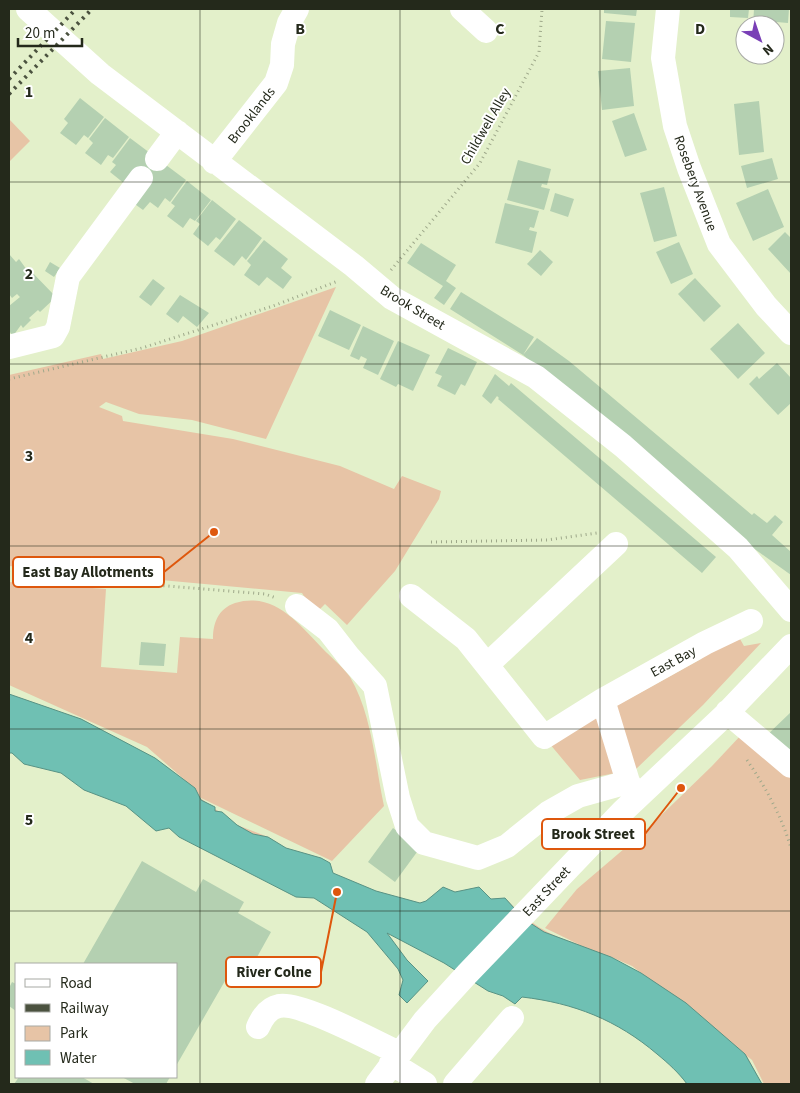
<svg xmlns="http://www.w3.org/2000/svg" width="800" height="1093" font-family="'Source Sans 3',sans-serif">
	<rect width="100%" height="100%" fill="#e3f0ca"/>
	<path fill="#e7c4a6" d="M9,119l21,22 -21,21z
		M336,287l-70,152 -74,-19 -53,-6 -33,-12 -7,5 23,9 1,5 110,18 107,27 54,23 8,-13 39,15 -2,8 -44,72 -48,54 -22,-21 -10,10 -13,-21 -293,-27v-191l92,-21 2,5 79,-18z
		M9,582l97,7 -5,78 76,6 3,-36 33,2c0,-16 5,-30 22,-36 39,-12 64,21 88,46 9,9 20,18 27,28 22,37 25,87 34,129l-52,55 -133,-64 38,28 31,12 18,11 35,10 11,9 -74,-28 -249,-145 72,25 74,39 31,23 -39,-34 -138,-62z
		M740,639l4,7 17,-3 -58,62 -67,64 -56,11 -31,-37 152,-84 2,-6z
		M742,734l49,41v309h-27l-12,-24 -5,-4 15,28 -20,-32 -110,-86 -21,-9 -32,24 -244,-108 41,18 44,12 6,-2 17,-14 12,5 24,-5 12,12 14,-1c24,25 40,36 73,46l-33,-16 32,-39 68,-58 67,-65z"/>
	<path fill="#6fc0b3" stroke="#589385" d="M9,694l72,25 74,39 40,30 6,12 14,7v4l7,1 15,13 16,9 15,3 18,11 35,10 9,5 3,10 43,18 44,12 6,-2 17,-14 12,5 24,-5 12,12 14,-1 19,21 20,13 67,25 30,16 45,30 59,51 17,30h-75c-8,-11 -19,-21 -30,-30 -40,-34 -83,-51 -135,-57l-7,7 -12,-8 -15,-5 -44,-28 -57,-30 20,27 21,21 -21,22 -8,-8 4,-15 -5,-11 -31,-37 -53,-34 -18,-1 -117,-60 -10,-9 -13,3 -30,-25 -42,-16 -23,-17 -37,-9 -12,-11h-3z"/>
	<path fill="#b4d0b1" d="M604,9h33l-1,7 -32,-3z
		M730,9h19l-1,9 -18,-1z
		M754,9h35l-1,14 -23,-2 -1,4h-11z
		M606,21l29,2 -4,39 -29,-3z
		M630,68l4,38 -32,4 -4,-39z
		M80,98l24,19 -16,21 -4,-3 -8,10 -16,-12 8,-10 -4,-4z
		M759,101l5,51 -25,3 -5,-51z
		M634,113l13,37 -22,7 -13,-36z
		M105,118l24,19 -16,21 -5,-3 -7,10 -16,-12 8,-10 -4,-4z
		M130,138l56,42 -16,22 -5,-4 -7,10 -8,-6 -7,8 -11,-8 -7,-18 -15,-12 6,-7 -4,-3z
		M772,158l6,21 -31,9 -6,-22z
		M518,160l33,9 -4,16 -5,-1 -1,3 9,2 -6,21 -37,-10z
		M187,181l24,19 -16,21 -5,-3 -7,10 -16,-12 8,-10 -4,-3z
		M664,187l13,49 -23,6 -14,-49z
		M768,189l16,38 -31,14 -17,-38z
		M555,193l19,6 -6,18 -18,-6z
		M212,200l24,19 -16,21 -4,-3 -8,9 -15,-12 7,-10 -4,-3z
		M505,203l34,8 -5,17 -4,-1 -1,3 8,2 -5,21 -37,-10z
		M239,220l23,18 -16,22 -4,-4 -8,10 -20,-15z
		M785,232l6,6v36l-23,-25z
		M264,240l24,19 -7,9 11,9 -9,12 -16,-12 -8,9 -15,-11 7,-10 -4,-4z
		M679,242l14,32 -22,10 -15,-32z
		M421,243l35,22 -10,16 10,7 -12,17 -10,-7 9,-12 -36,-23z
		M540,250l13,12 -12,14 -14,-12z
		M9,254l7,8 3,-3 8,11 1,-2 28,29 -16,15 -2,-2 -9,8 2,2 -8,8 -2,-3 -8,11 -4,-5v-25l11,-9 -3,-3 -5,4 -3,-4z
		M50,262l10,6 -6,9 -9,-6z
		M695,278l26,28 -17,16 -26,-28z
		M153,279l12,9 -14,18 -12,-9z
		M461,292l73,45 -11,18 -73,-46z
		M180,295l29,18 -12,14 -14,-11 -5,7 -12,-9z
		M330,310l31,15 -12,25 -31,-14z
		M738,323l27,30 -27,26 -28,-30z
		M363,326l31,15 -16,34 -15,-7 4,-9 -6,-3 -2,4 -9,-4z
		M537,338l32,23 183,154 2,-2 13,10 8,-8 8,7 -11,13 19,17v23l-42,-30 -226,-190z
		M398,341l32,14 -17,36 -15,-7 -2,3 -16,-8z
		M448,348l29,14 -12,24 -4,-2 -6,11 -18,-9 5,-10 -7,-3z
		M777,363l14,15v25l-13,12 -29,-31 8,-8 2,3z
		M495,374l14,12 2,-3 205,174 -14,16 -204,-174 1,-1 -2,-2 -6,8 -9,-8z
		M141,642l25,2 -2,22 -25,-1z
		M791,712v40l-26,-15z
		M393,828l27,20 -25,34 -27,-20z
		M142,861l54,31 7,-13 41,23 -6,11 33,19 -20,36 -14,-8 -61,106v-102h-93z
		M12,982l4,2v27l-7,-5v-18z
		M19,1077h63l12,7h-80z
		M122,1077h48l-4,7h-31z"/>
	<g fill="none" stroke-linecap="round" stroke-linejoin="round">
		<path stroke="#9ea88a" stroke-width="3" stroke-dasharray="1 4" stroke-linecap="butt" d="M391,270l89,-107 59,-111 3,-43
			M9,379l133,-31 131,-42 65,-25
			M431,542l116,-2 50,-7
			M9,573l256,21 11,4
			M747,760c19,28 34,55 44,88"/>
		<path stroke="#fff" stroke-width="24" d="M28,9l72,65 254,192 38,32 144,79 87,69 115,102 53,62
			M462,9l24,22
			M668,9l-5,49 12,68 14,42 30,76 47,62 25,27
			M157,159l20,-27
			M214,162l62,-79 6,-18 1,-21 6,-21 8,-14
			M9,347l44,-11 5,-9 10,-50 73,-99
			M411,596l55,43 78,98 59,-37
			M297,606l31,24 21,27 26,29 23,112 9,28 17,17 54,15 29,-12 41,-33 30,-17 50,-14
			M488,664l128,-120
			M727,712l64,54
			M636,795l-8,-13 -25,-82 102,-57 46,-22
			M258,1027c4,-9 10,-19 21,-21 21,-5 98,37 120,47
			M391,1063l34,21
			M377,1084l48,-64 42,-46 155,-162 103,-97 66,-69
			M455,1084l57,-66"/>
		<path stroke="#4b523f" stroke-width="4" stroke-dasharray="2.5 5" stroke-linecap="butt" d="M9,79l67,-70
			M9,94l83,-85"/>
	</g>
	<path fill="none" stroke="#24291b" stroke-width="1" stroke-opacity="0.55" d="M200,9v1075M400,9v1075M600,9v1075M9,182h782M9,364h782M9,546h782M9,729h782M9,911h782"/>
	<g text-anchor="middle" stroke-width="4" stroke-linejoin="round" paint-order="stroke">
		<g font-size="14" fill="#24291b" stroke="#fff">
			<text transform="translate(251 115) rotate(-52)" y="5">Brooklands</text>
			<text transform="translate(485 126) rotate(-60)" y="5">Childwell Alley</text>
			<text transform="translate(696 183) rotate(70)" y="5">Rosebery Avenue</text>
			<text transform="translate(413 307) rotate(31)" y="5">Brook Street</text>
			<text transform="translate(673 661) rotate(-29)" y="5">East Bay</text>
			<text transform="translate(546 891) rotate(-47)" y="5">East Street</text>
		</g>
	</g>
	<g font-size="16" text-anchor="middle" font-weight="bold" fill="#24291b" stroke="#fff" stroke-width="4" stroke-linejoin="round" paint-order="stroke">
		<text x="300" y="34">B</text>
		<text x="500" y="34">C</text>
		<text x="700" y="34">D</text>
		<text x="29" y="97">1</text>
		<text x="29" y="279">2</text>
		<text x="29" y="461">3</text>
		<text x="29" y="643">4</text>
		<text x="29" y="825">5</text>
	</g>
	<path fill="none" stroke="#de570d" stroke-width="2" d="M214 532L164 572M681 788L645 834M337 892L321 972"/>
	<g fill="#de570d" stroke="#fff" stroke-width="2">
		<circle cx="214" cy="532" r="5"/>
		<circle cx="681" cy="788" r="5"/>
		<circle cx="337" cy="892" r="5"/>
	</g>
	<g fill="#fff" stroke="#de570d" stroke-width="2">
		<rect x="13" y="557" width="151" height="30" rx="5"/>
		<rect x="542" y="819" width="103" height="30" rx="5"/>
		<rect x="226" y="957" width="95" height="30" rx="5"/>
	</g>
	<g font-size="15" text-anchor="middle" font-weight="bold" fill="#24291b">
		<text x="88" y="577">East Bay Allotments</text>
		<text x="593" y="839">Brook Street</text>
		<text x="274" y="977">River Colne</text>
	</g>
	<rect width="800" height="1093" fill="none" stroke="#24291b" stroke-width="20"/>
	<rect x="15" y="963" width="162" height="115" fill="#ffffff" stroke="#a7a9a4"/>
	<rect x="25" y="979" width="25" height="8" fill="#ffffff" stroke="#a7a9a4"/>
	<text x="60" y="988" font-size="15" fill="#24291b">Road</text>
	<rect x="25" y="1004" width="25" height="8" fill="#4b523f" stroke="#a7a9a4"/>
	<text x="60" y="1013" font-size="15" fill="#24291b">Railway</text>
	<rect x="25" y="1026" width="25" height="15" fill="#e7c4a6" stroke="#a7a9a4"/>
	<text x="60" y="1038" font-size="15" fill="#24291b">Park</text>
	<rect x="25" y="1050" width="25" height="15" fill="#6fc0b3" stroke="#a7a9a4"/>
	<text x="60" y="1063" font-size="15" fill="#24291b">Water</text>
	<g transform="translate(760 40) rotate(140)"><circle r="24" fill="#ffffff" stroke="#a7a9a4"/>
	<path d="M0-4L9 19L0 12L-9 19Z" fill="#793fb6"/>
	<text y="-8" font-size="14" font-weight="bold" text-anchor="middle" fill="#24291b">N</text>
	</g>
	<path d="M18 38v8h64v-8" fill="none" stroke="#24291b" stroke-width="2.5"/>
	<text x="25" y="38" font-size="15" fill="#24291b" stroke="#ffffff" stroke-width="4" paint-order="stroke">20 m</text>
</svg>
